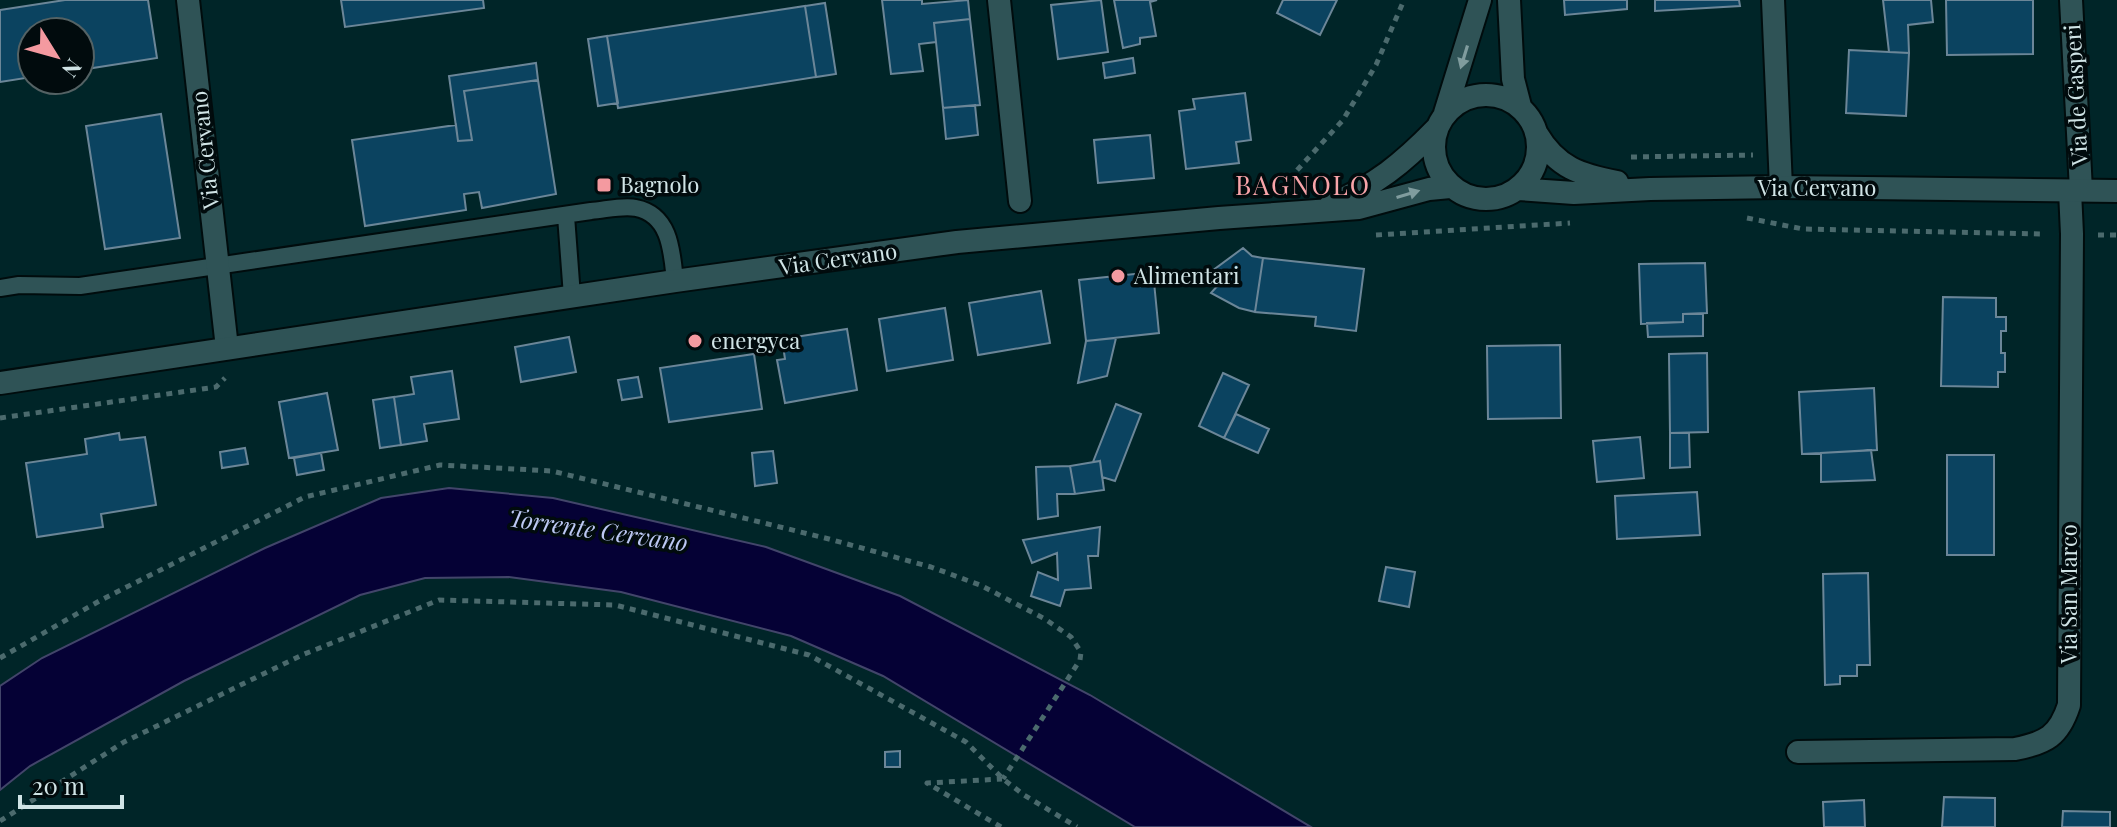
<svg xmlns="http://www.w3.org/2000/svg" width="2117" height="827" font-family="'Playfair Display',serif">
	<rect width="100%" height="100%" fill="#002528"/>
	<path fill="#050135" stroke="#42456a" stroke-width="2" d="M449,488l104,10 213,49 134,49 190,99 221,132h-176l-252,-151 -92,-40 -170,-44 -112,-15 -84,1 -65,17 -176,86 -154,85 -30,24v-104l42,-28 223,-110 116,-50z"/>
	<path fill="#0b4360" stroke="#6b8698" stroke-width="2" d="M65,0h83l9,58 -77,12v-38h-48v45l-32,5v-72z
		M341,0h142l1,8 -139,19z
		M882,0h40v4l46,-4 2,19 -36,4 2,19 -17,2 4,27 -32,3z
		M1101,0l7,52 -50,7 -7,-54z
		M1114,0h43l-7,2 6,34 -16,2v6l-17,4z
		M1283,0h54l-17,35 -43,-22z
		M1564,0h63v9l-62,6z
		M1655,0h84l1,6 -85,5z
		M1883,0h48l2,22 -25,3 1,28 -20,-1z
		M1946,0h87v54l-86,1z
		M825,3l11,71 -20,3 -11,-71z
		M805,6l11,71 -198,31 -11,-72z
		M970,19l10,86 -37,3 -9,-85z
		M607,36l11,67 -20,3 -10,-67z
		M1849,50l60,3 -3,63 -60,-3z
		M1133,58l2,15 -30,5 -2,-15z
		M536,63l2,17 -74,11 8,49 -14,1 -9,-65z
		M538,80l18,114 -74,14 -3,-16 -15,2 2,16 -101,16 -13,-86 104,-15 2,16 14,-1 -8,-49z
		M1245,93l6,47 -15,2 3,21 -53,6 -7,-58 16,-2 -2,-10z
		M975,105l3,30 -32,4 -3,-31z
		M161,114l19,124 -75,11 -19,-123z
		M1150,135l4,43 -56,5 -4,-43z
		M1243,248l9,8 11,2 -8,54 -16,-4 -28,-15 10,-11 -9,-11z
		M1263,258l101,11 -8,62 -41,-5 1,-9 -61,-5z
		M1705,263l2,50 -24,1v8l-42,2 -2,-60z
		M1153,272l6,61 -73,8 -7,-61z
		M1041,291l9,52 -72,12 -9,-52z
		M1943,297l53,1v19h10v14h-5v22h4v19h-7v15l-57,-1z
		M945,308l8,52 -66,11 -8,-52z
		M1683,314h20v22l-55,1 -1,-14 36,-1z
		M847,329l10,61 -72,13 -8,-43 8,-1 -3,-20z
		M569,337l7,35 -55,10 -6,-35z
		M1116,338l-9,38 -29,7 8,-42z
		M1560,345l1,73 -73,1 -1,-73z
		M1707,353l1,79 -38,1 -1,-79z
		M754,354l8,55 -93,13 -9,-54z
		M452,371l7,48 -35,5 3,17 -26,4 -7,-48 20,-3 -3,-17z
		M1223,373l26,12 -25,53 -25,-12z
		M638,377l4,20 -20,3 -4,-20z
		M1874,388l3,62 -75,4 -3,-62z
		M327,393l11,57 -49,8 -10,-56z
		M394,397l7,48 -21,3 -7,-48z
		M1116,404l25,10 -26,67 -13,-4 -2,-16 -7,1z
		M1236,414l33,15 -11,24 -34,-15z
		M119,433l1,7 25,-3 11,68 -55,9 2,13 -66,10 -11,-74 61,-9 -2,-15z
		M1670,433h19l1,34 -20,1z
		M1640,437l4,41 -47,4 -4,-41z
		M245,448l3,16 -26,4 -2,-16z
		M1871,450l4,30 -54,2v-29z
		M773,451l4,32 -22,3 -3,-33z
		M321,453l3,17 -27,5 -3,-17z
		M1947,455h47v100h-47z
		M1100,461l4,29 -29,4 -5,-28z
		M1070,466l5,28h-18l1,22 -20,3 -2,-52z
		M1697,492l3,43 -83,4 -2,-43z
		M1100,527l-2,29h-10l3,32 -26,2 -5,16 -29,-10 7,-24 20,8 -1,-27 -25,10 -9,-23z
		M1386,567l29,5 -6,35 -30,-6z
		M1868,573l2,92h-13v11h-17v8l-15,1 -2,-111z
		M900,751v16h-15v-15z
		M1944,797l51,1v29h-53z
		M1864,800l1,27h-41l-1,-25z
		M2063,811l47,1v15h-48z"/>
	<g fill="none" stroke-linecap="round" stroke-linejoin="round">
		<defs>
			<path id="service" d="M566,216l6,80
				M0,288l19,-3 61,1 511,-75c14,-1 32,-6 45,-3 35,7 36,45 39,73"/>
			<path id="minor" d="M188,0l39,348
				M999,0l21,201
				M1773,0l8,187
				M2071,0l10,190
				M1798,752l217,-3c31,-6 44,-13 54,-44l3,-471 -2,-43"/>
			<path id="secondary" d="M1509,0l4,79 7,27
				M1434 147a52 52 0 1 1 104 0a52 52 0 1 1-104 0Z
				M1445,113l35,-113
				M1537,134c20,34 44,41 80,48
				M1518,189l56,4 76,-4 131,-2 336,4
				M1331,204c44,-18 72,-41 105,-75
				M0,383l675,-102 282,-39 262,-24 140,-10 70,-19 21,-2"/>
		</defs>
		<use href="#service" stroke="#000c0d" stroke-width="20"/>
		<use href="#minor" stroke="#000c0d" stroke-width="26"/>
		<use href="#secondary" stroke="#000c0d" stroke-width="26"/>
		<path stroke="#4b6a6d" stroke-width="5" stroke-dasharray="6 6" stroke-linecap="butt" d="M1631,157l122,-2
			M1289,179l54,-59 33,-55 28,-65
			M1747,218l56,11 241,5
			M1376,235l194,-12
			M2098,235h19
			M0,418l216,-31 9,-9
			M0,658l101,-58 204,-103 135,-32 112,6 277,68 102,28 49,18 65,34 26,18 10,15 -1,8 -77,119
			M0,821l124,-79 178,-87 137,-55 176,5 194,50 157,87 37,37 21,16 53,32
			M1001,827l-74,-44 75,-4"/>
		<use href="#service" stroke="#2f5356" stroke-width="16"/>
		<use href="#minor" stroke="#2f5356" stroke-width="22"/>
		<use href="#secondary" stroke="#2f5356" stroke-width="22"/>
	</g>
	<defs><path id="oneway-solid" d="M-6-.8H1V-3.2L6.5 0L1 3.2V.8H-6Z" transform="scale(2)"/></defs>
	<g fill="#809c9e">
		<use href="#oneway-solid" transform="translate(1464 57) rotate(107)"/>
		<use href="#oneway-solid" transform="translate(1408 194) rotate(-17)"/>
	</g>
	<g fill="#f49aa0" stroke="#010b0d" stroke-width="3">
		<rect x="596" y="177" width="16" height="16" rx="4"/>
		<circle cx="1118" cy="276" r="8"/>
		<circle cx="695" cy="341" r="8"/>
	</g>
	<g text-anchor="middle" stroke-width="7" stroke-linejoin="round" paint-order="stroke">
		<g font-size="22" fill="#d0e4e6" stroke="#010b0d">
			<text transform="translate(2076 95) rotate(-93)" y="8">Via de Gasperi</text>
			<text transform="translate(205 150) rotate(-96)" y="8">Via Cervano</text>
			<text x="1817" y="196">Via Cervano</text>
			<text transform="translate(838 259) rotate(-8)" y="8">Via Cervano</text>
			<text transform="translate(2069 594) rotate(-90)" y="8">Via San Marco</text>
		</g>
		<g font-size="22" fill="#d0e4e6" stroke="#010b0d" text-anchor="start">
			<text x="620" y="193">Bagnolo</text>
			<text x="1134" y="284">Alimentari</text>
			<text x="711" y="349">energyca</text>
		</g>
		<g font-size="24" font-style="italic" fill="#bcc8f3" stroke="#010b0d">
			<text transform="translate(598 531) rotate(8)" y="8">Torrente Cervano</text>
		</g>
		<g font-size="26" letter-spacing="2" fill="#f8a4a9" stroke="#010b0d">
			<text x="1303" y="195">BAGNOLO</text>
		</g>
	</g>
	<g transform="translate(56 56) rotate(127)"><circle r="38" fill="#010b0d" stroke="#546264" stroke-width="2"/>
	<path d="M0-6L14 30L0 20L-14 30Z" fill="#f49aa0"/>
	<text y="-12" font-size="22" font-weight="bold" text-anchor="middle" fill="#d0e4e6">N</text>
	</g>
	<path d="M20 795v12h102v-12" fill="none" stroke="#d0e4e6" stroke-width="4"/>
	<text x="32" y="795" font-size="24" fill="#d0e4e6" stroke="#010b0d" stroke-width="6" paint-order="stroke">20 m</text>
</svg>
